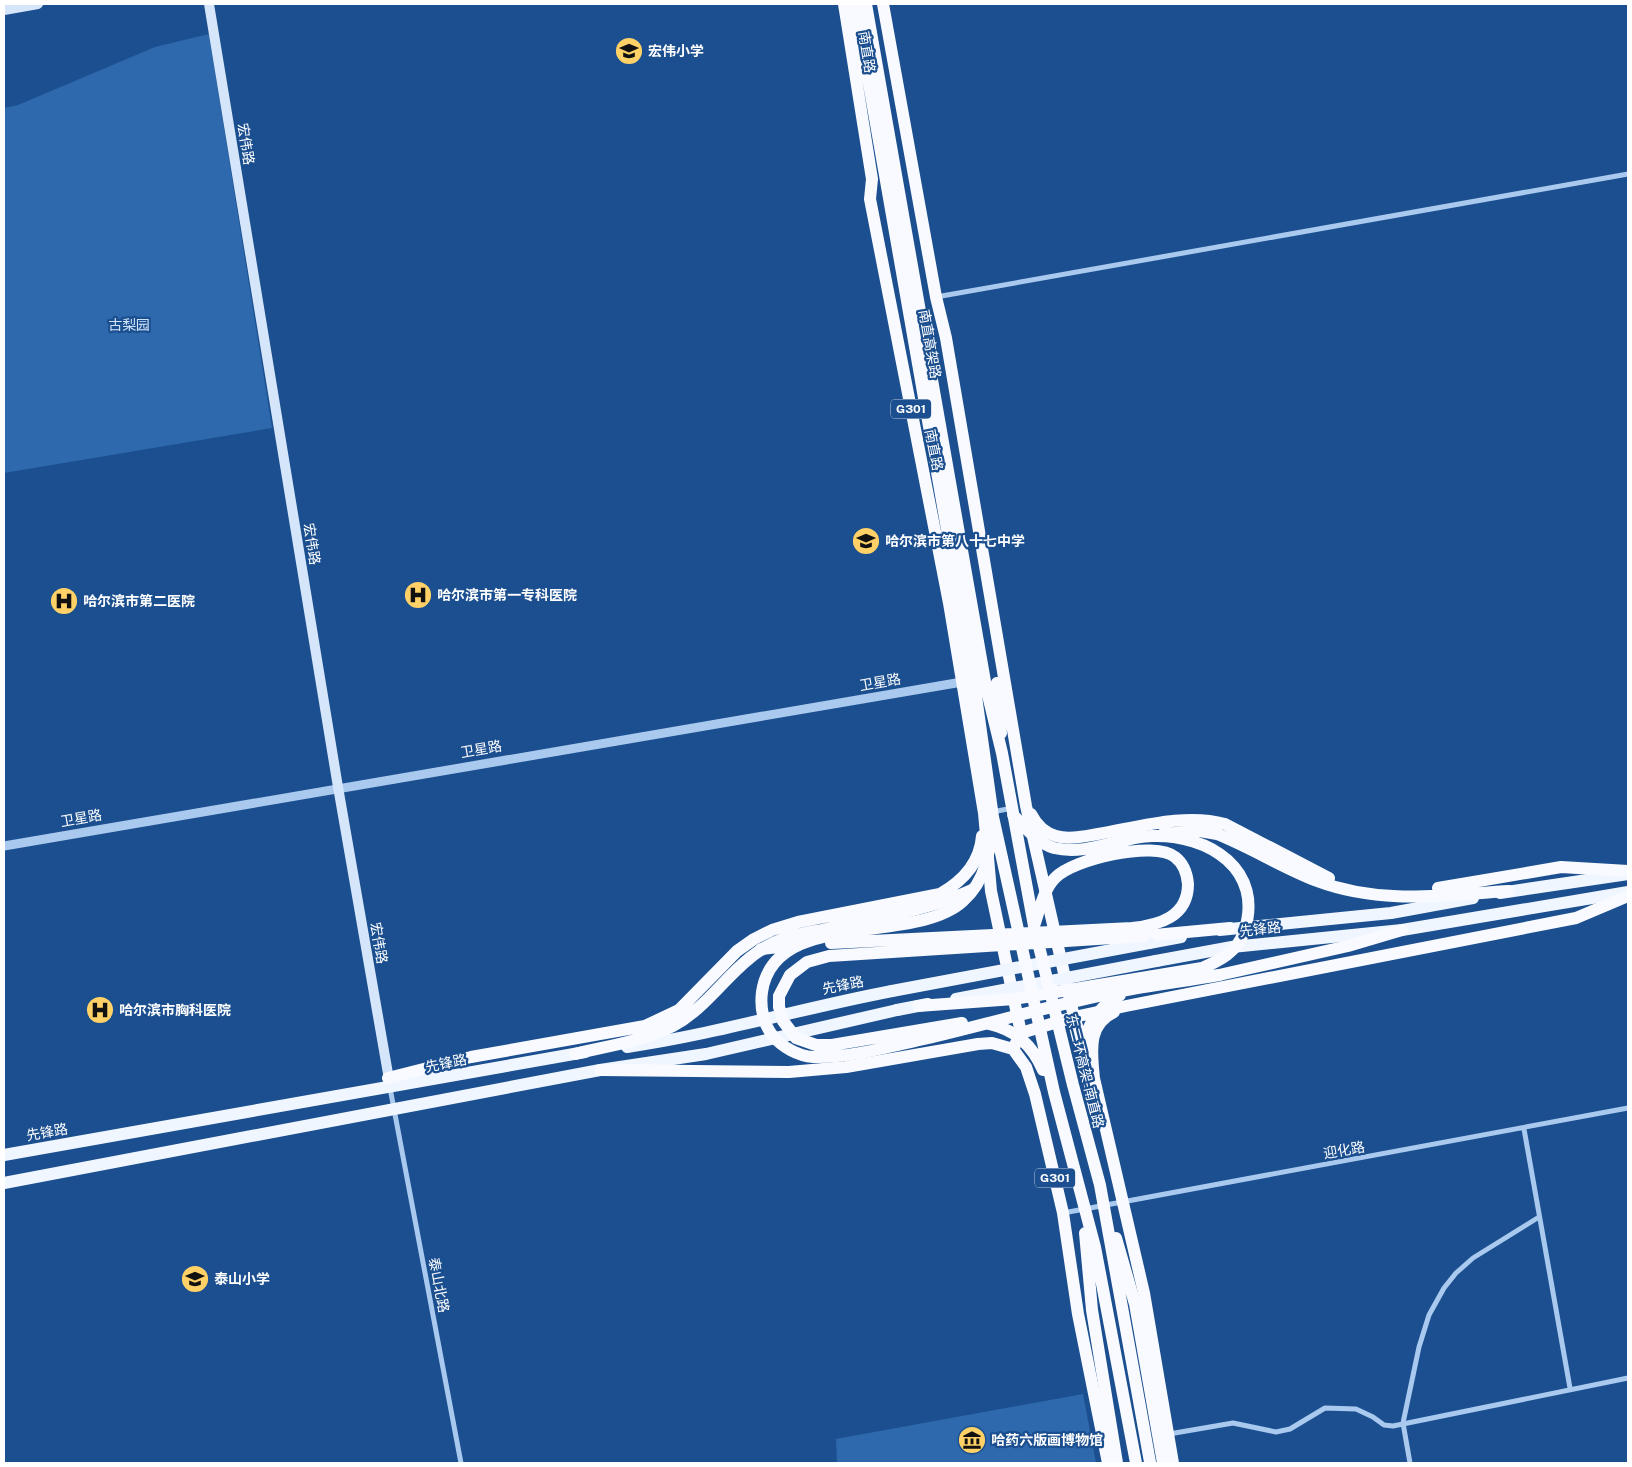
<svg xmlns="http://www.w3.org/2000/svg" width="1632" height="1467" font-family="'Public Sans','Noto Sans SC',sans-serif">
	<rect width="100%" height="100%" fill="#1b4f8f"/>
	<path fill="#2e69ad" d="M209,34l63,394 -268,45v-365l14,-3 137,-58z
		M1083,1394l13,69h-259l-1,-24z"/>
	<g fill="none" stroke-linecap="round" stroke-linejoin="round">
		<path stroke="#a9c9ee" stroke-width="5" d="M936,297l692,-123
			M992,812l21,-4
			M390,1088l71,375
			M1524,1129l46,259
			M1063,1213l565,-105
			M1169,1434l64,-11 43,9 14,-3 35,-21 31,1 17,8 11,8 9,1 235,-48
			M1410,1463l-7,-40 16,-76 10,-32 15,-27 12,-15 17,-15 66,-41"/>
		<path stroke="#a9c9ee" stroke-width="9" d="M4,846l958,-164"/>
		<path stroke="#d6e6fa" stroke-width="10" d="M209,4l129,783 52,298
			M4,10l34,-6"/>
		<path stroke="#f0f6ff" stroke-width="12" d="M1500,893l128,-19
			M1220,930l171,-17 82,-15
			M1149,943l32,-6
			M1156,961l76,-14 170,-17 226,-38
			M627,1047c89,-13 176,-39 265,-56
			M4,1155l581,-103
			M4,1183l596,-113 106,-16 191,-44"/>
		<path stroke="#f8faff" stroke-width="12" d="M844,4l28,175 -2,20 79,404 35,210 7,78 30,142 -8,16
			M855,4l120,685
			M866,4l120,683
			M883,4l53,293 10,41 80,468 48,211 11,33
			M997,683l4,50
			M1031,814c5,10 14,19 25,22 13,4 29,0 42,-2 41,-7 87,-21 127,-10l104,54
			M1163,834l37,-3 17,3c35,14 66,34 100,47 64,24 126,14 192,10
			M1438,888l123,-21 67,4
			M1144,936l86,-8
			M1219,975l129,-29 54,-16
			M1021,1033l53,-16 52,-11 450,-88 52,-22
			M575,1054c32,-8 69,-13 98,-28 43,-23 63,-72 113,-88 12,-5 27,-6 40,-9 49,-11 100,-18 146,-39
			M600,1070l189,2 57,-5 132,-23 14,-1 21,6 13,18 9,27 28,119 15,101 30,149
			M1093,1074l51,219 29,170
			M388,1078l83,-21 174,-31 34,-16 58,-59 17,-12 18,-9 26,-8 142,-28c23,-13 40,-31 42,-58
			M1094,1079c-2,-25 -8,-54 20,-67"/>
		<path stroke="#f0f6ff" stroke-width="12" d="M892,991l257,-48
			M956,999l200,-38
			M897,1010l31,-6"/>
		<path stroke="#f8faff" stroke-width="12" d="M986,687l16,66 32,173 39,159 27,100 50,277
			M975,689l18,128 61,275 41,155 41,216
			M993,817c-3,31 -5,62 -30,84 -49,45 -189,7 -201,91 -2,15 1,32 11,44 9,11 25,20 40,21 36,1 75,-10 111,-18 69,-16 138,-37 208,-50 29,-5 58,-9 87,-14
			M831,943l301,-15c27,-3 56,-11 56,-44 -1,-11 -5,-21 -13,-27 -20,-17 -103,2 -120,21 -11,11 -15,30 -20,45
			M761,949l35,-4
			M918,1006l96,-7 188,-31c17,-7 35,-16 42,-36 21,-62 -35,-98 -92,-96 -32,1 -65,20 -98,12 -17,-5 -29,-21 -41,-33
			M962,1023l-130,22h-16l-20,-7 -13,-17 -4,-14v-11l11,-21 17,-13 22,-6 315,-20
			M989,1024c27,6 43,21 54,46
			M1091,1090c-10,-41 -12,-71 29,-95
			M1085,1233l7,77 25,153
			M1116,1238l19,66 28,159"/>
	</g>
	<defs>
		<symbol id="school-disc" viewBox="-11 -11 22 22"><circle r="9.5" fill="#ffd166" stroke="#1b4f8f"/><path d="M0-5L7-2L0 1L-7-2ZM-4 1L0 2.5L4 1V4Q0 6-4 4Z" fill="#111"/></symbol>
		<symbol id="hospital-disc" viewBox="-11 -11 22 22"><circle r="9.5" fill="#ffd166" stroke="#1b4f8f"/><path d="M-5-5h3v3.5h4V-5h3V5h-3V1.5h-4V5h-3Z" fill="#111"/></symbol>
		<symbol id="museum-disc" viewBox="-11 -11 22 22"><circle r="9.5" fill="#ffd166" stroke="#1b4f8f"/><path d="M0-6L6-3V-2H-6V-3ZM-5-1h2V3h-2ZM-1-1h2V3h-2ZM3-1h2V3H3ZM-6 4H6V6H-6Z" fill="#111"/></symbol>
	</defs>
	<g fill-rule="evenodd">
		<use href="#school-disc" x="613" y="35" width="32" height="32"/>
		<use href="#school-disc" x="850" y="525" width="32" height="32"/>
		<use href="#hospital-disc" x="402" y="579" width="32" height="32"/>
		<use href="#hospital-disc" x="48" y="585" width="32" height="32"/>
		<use href="#hospital-disc" x="84" y="994" width="32" height="32"/>
		<use href="#school-disc" x="179" y="1263" width="32" height="32"/>
		<use href="#museum-disc" x="956" y="1424" width="32" height="32"/>
	</g>
	<g text-anchor="middle" stroke-width="4.5" stroke-linejoin="round" paint-order="stroke">
		<g fill="#1b4f8f" stroke="#bbcadd" stroke-width="1">
			<rect x="891" y="399.5" width="40" height="19" rx="4"/>
			<rect x="1035" y="1168.5" width="40" height="19" rx="4"/>
		</g>
		<g font-size="12" font-weight="bold" fill="#fff">
			<text x="911" y="413">G301</text>
			<text x="1055" y="1182">G301</text>
		</g>
		<g font-size="14" font-weight="bold" fill="#fff" stroke="#1b4f8f" text-anchor="start">
			<text x="648" y="56">宏伟小学</text>
			<text x="885" y="546">哈尔滨市第八十七中学</text>
			<text x="437" y="600">哈尔滨市第一专科医院</text>
			<text x="83" y="606">哈尔滨市第二医院</text>
			<text x="119" y="1015">哈尔滨市胸科医院</text>
			<text x="214" y="1284">泰山小学</text>
			<text x="991" y="1445">哈药六版画博物馆</text>
		</g>
		<g font-size="14" fill="#fff" stroke="#1b4f8f">
			<text transform="translate(867 52) rotate(81)" y="5">南直路</text>
			<text transform="translate(246 144) rotate(81)" y="5">宏伟路</text>
			<text transform="translate(930 344) rotate(80)" y="5">南直高架路</text>
			<text transform="translate(934 450) rotate(79)" y="5">南直路</text>
			<text transform="translate(312 544) rotate(81)" y="5">宏伟路</text>
			<text transform="translate(880 682) rotate(-10)" y="5">卫星路</text>
			<text transform="translate(481 749) rotate(-10)" y="5">卫星路</text>
			<text transform="translate(81 818) rotate(-10)" y="5">卫星路</text>
			<text transform="translate(1260 929) rotate(-6)" y="5">先锋路</text>
			<text transform="translate(379 943) rotate(80)" y="5">宏伟路</text>
			<text transform="translate(843 985) rotate(-11)" y="5">先锋路</text>
			<text transform="translate(446 1063) rotate(-11)" y="5">先锋路</text>
			<text transform="translate(1085 1071) rotate(76)" y="5">东二环高架-南直路</text>
			<text transform="translate(47 1132) rotate(-10)" y="5">先锋路</text>
			<text transform="translate(1344 1150) rotate(-10)" y="5">迎化路</text>
			<text transform="translate(439 1285) rotate(79)" y="5">泰山北路</text>
		</g>
		<g font-size="14" fill="#cfe3fa" stroke="#1b4f8f">
			<text x="129" y="330">古梨园</text>
		</g>
	</g>
	<rect width="1632" height="1467" fill="none" stroke="#ffffff" stroke-width="10"/>
</svg>
